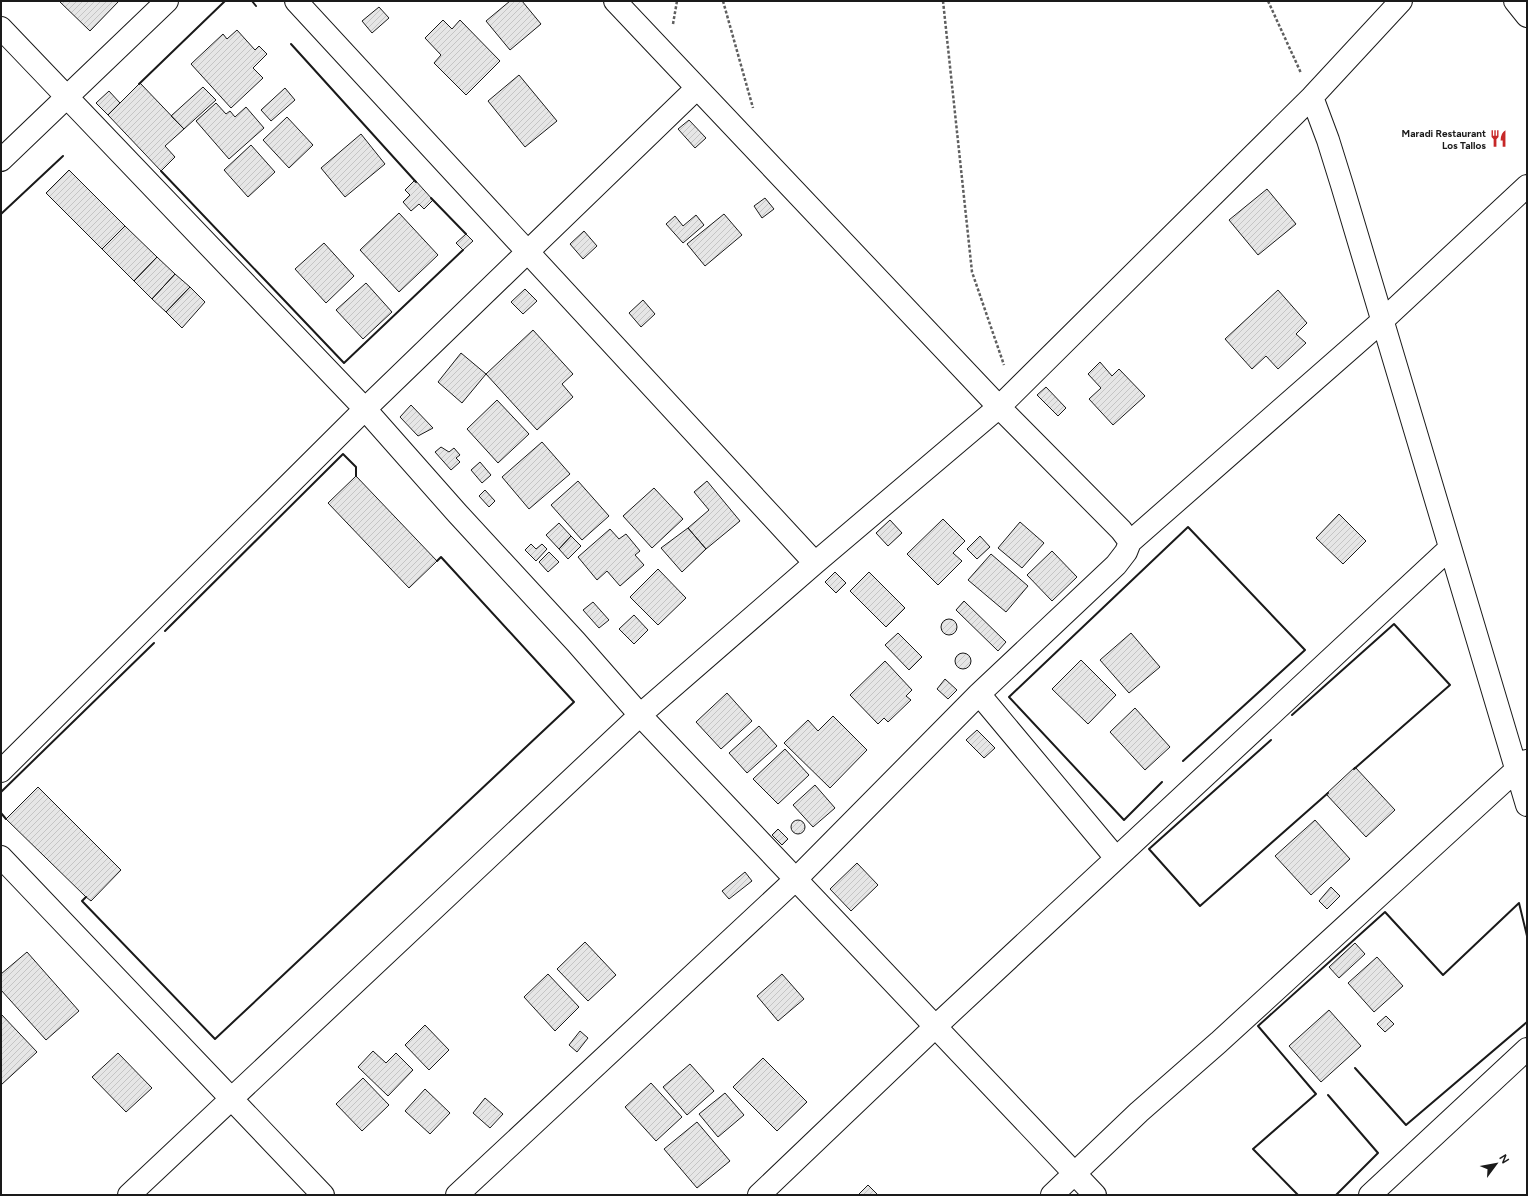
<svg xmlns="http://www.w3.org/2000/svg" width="1528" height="1196" font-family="Figtree,sans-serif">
	<defs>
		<pattern id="building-hatch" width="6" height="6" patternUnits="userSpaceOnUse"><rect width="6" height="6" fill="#e6e6e6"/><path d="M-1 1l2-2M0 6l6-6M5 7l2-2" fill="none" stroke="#c5c5c5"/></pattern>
	</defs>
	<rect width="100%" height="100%" fill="#fff"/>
	<path fill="url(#building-hatch)" stroke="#1a1a1a" d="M59,1h60l-29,30z
		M510,1h12l19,23 -31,26 -24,-29z
		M379,7l10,11 -17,15 -10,-12z
		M443,20l9,9 8,-9 40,41 -34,34 -32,-32 7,-8 -16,-17z
		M237,30l18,20 4,-4 8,8 -14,14 10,10 -32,30 -40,-44 32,-30 4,5z
		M519,75l38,46 -32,26 -37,-46z
		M140,83l44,46 -19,17 10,11 -14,14 -53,-56z
		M203,87l13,13 -32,29 -13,-13z
		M285,88l10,12 -24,21 -10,-11z
		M109,91l11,12 -12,12 -12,-12z
		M216,103l10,11 4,-3 5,6 11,-10 18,21 -35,31 -33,-38z
		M287,117l26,28 -24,23 -26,-28z
		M689,120l17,18 -11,10 -17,-19z
		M361,134l24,30 -40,33 -24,-29z
		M251,145l24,27 -27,25 -24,-27z
		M69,170l56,56 -23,23 -56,-56z
		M415,180l18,20 -9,9 -5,-5 -8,7 -8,-9 7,-7 -5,-5z
		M1267,189l29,35 -38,31 -29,-35z
		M765,198l9,11 -12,9 -8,-12z
		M399,213l39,42 -39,37 -39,-42z
		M724,214l18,21 -37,31 -18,-22z
		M696,215l8,10 -21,18 -17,-19 9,-8 8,10z
		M125,226l32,31 -23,24 -32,-32z
		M584,231l13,15 -14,13 -13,-15z
		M466,234l7,7 -10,9 -7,-7z
		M324,243l30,33 -28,27 -31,-34z
		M157,257l18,17 -23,25 -18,-18z
		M175,274l15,13 -24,25 -14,-13z
		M366,283l26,29 -29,27 -27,-29z
		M190,287l15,15 -23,26 -16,-16z
		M525,289l12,12 -14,13 -12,-12z
		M1278,290l29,33 -11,11 10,9 -28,26 -12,-13 -14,13 -27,-30z
		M643,300l12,14 -14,13 -12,-14z
		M533,330l40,44 -11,10 11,13 -36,33 -51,-56z
		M461,353l25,21 -24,29 -24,-21z
		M1100,362l12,14 7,-7 26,27 -32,29 -24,-26 12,-11 -13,-14z
		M1046,387l20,21 -8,8 -21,-21z
		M497,400l32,34 -31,29 -31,-34z
		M411,405l22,23 -15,8 -18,-19z
		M542,442l28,32 -41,35 -27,-32z
		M441,447l8,5 5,-4 6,7 -4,3 4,4 -9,8 -16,-18z
		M480,462l11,13 -9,8 -11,-13z
		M356,476l81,85 -28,27 -81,-85z
		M578,481l31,35 -27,24 -31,-35z
		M707,481l33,40 -34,28 -18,-21 21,-18 -15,-18z
		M654,488l29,31 -31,29 -29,-32z
		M485,490l10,11 -6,6 -10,-11z
		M1339,514l27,27 -23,23 -27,-26z
		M943,519l22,22 -12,12 9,8 -24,24 -31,-31z
		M890,520l12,13 -14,13 -12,-13z
		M1020,522l24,21 -22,25 -24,-20z
		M559,523l12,13 -12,13 -13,-14z
		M688,528l18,21 -24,23 -21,-24z
		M610,529l9,10 7,-5 14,17 -5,4 9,10 -24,21 -13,-15 -10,9 -19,-23z
		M571,536l10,10 -13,13 -9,-10z
		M980,536l10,11 -13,12 -10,-10z
		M531,544l5,5 6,-5 5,5 -11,12 -11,-11z
		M1052,551l25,26 -25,24 -25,-26z
		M549,552l10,10 -11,10 -9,-10z
		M991,554l37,32 -22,26 -38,-32z
		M658,569l28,29 -28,27 -28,-28z
		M835,572l11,11 -10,10 -11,-11z
		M869,572l36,36 -19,19 -36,-36z
		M964,601l42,41 -8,9 -42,-41z
		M593,602l16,18 -10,8 -16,-18z
		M634,615l14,15 -14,14 -15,-15z
		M941 627a8 8 0 1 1 16 0a8 8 0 1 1-16 0Z
		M898,633l24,24 -13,13 -24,-25z
		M1131,633l29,34 -31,26 -29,-33z
		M955 661a8 8 0 1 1 16 0a8 8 0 1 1-16 0Z
		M1081,660l35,35 -28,29 -36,-35z
		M885,661l27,29 -6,6 5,4 -23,22 -4,-4 -6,6 -28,-29z
		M945,679l12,11 -9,9 -11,-10z
		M727,693l25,28 -31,28 -25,-27z
		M1135,708l35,39 -25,23 -35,-38z
		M833,716l34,34 -37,38 -46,-45 24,-23 10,11z
		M759,726l18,20 -30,27 -18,-20z
		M977,730l18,18 -11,10 -18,-18z
		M785,749l24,26 -31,29 -25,-25z
		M1355,767l40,43 -29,27 -40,-43z
		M815,785l20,23 -22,19 -20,-22z
		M38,787l83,83 -30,31 -5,-4 -80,-78z
		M791 827a7 7 0 1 1 14 0a7 7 0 1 1-14 0Z
		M1315,820l35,39 -39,36 -36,-39z
		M778,829l10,10 -6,6 -10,-10z
		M857,863l21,22 -27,26 -21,-22z
		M745,872l7,9 -23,18 -7,-8z
		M1331,887l9,9 -13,13 -8,-8z
		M585,942l31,33 -28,26 -31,-32z
		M1355,943l10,11 -26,24 -10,-11z
		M27,952l52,59 -33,29 -45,-50v-16z
		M1377,957l26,29 -29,26 -26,-29z
		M548,974l31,33 -24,24 -31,-34z
		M782,974l22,25 -26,22 -21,-25z
		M1329,1010l32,36 -40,36 -32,-36z
		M1,1014l36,38 -36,33z
		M1386,1016l8,8 -9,8 -8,-8z
		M425,1025l24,25 -20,20 -24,-25z
		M580,1031l8,7 -11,14 -8,-7z
		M373,1051l13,12 10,-10 17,17 -25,26 -30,-29z
		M118,1053l34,35 -26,24 -34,-35z
		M763,1058l44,44 -30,29 -44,-44z
		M690,1064l24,27 -27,24 -24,-28z
		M363,1078l26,27 -27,26 -26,-27z
		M651,1083l31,34 -26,24 -31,-34z
		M425,1089l25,24 -20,21 -25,-23z
		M725,1093l19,22 -26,22 -19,-23z
		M485,1098l18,16 -13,14 -17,-15z
		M697,1122l33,39 -33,27 -33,-39z
		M868,1185l10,10h-20z"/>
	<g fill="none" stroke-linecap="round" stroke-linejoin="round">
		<defs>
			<path id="minor" d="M296,1l519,562
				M1515,1l12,15
				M1,28l364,381 92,104 119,129 64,73 455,480
				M1312,97l16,43 14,45 185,620
				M1,160l166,-159
				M1130,542l252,-221 145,-135
				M979,694l137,164
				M1,771l364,-362 332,-321
				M1,857l322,338
				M129,1195l511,-480 175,-152 184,-156 313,-310 89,-96
				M457,1195l339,-316 183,-185 137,-129 10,-13 4,-10 -9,-12 -122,-123 -384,-406
				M759,1195l177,-169 514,-478
				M1052,1195l87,-83 80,-70 307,-281
				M1370,1195l157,-146"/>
		</defs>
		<use href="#minor" stroke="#1a1a1a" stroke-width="24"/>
		<path stroke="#5f5f5f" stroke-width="2.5" stroke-dasharray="3 2" stroke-linecap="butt" d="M723,1l30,107
			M943,1l29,271 32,93
			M1268,1l33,72
			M673,24l4,-23"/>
		<use href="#minor" stroke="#fff" stroke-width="22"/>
		<path stroke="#1a1a1a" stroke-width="2" d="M252,1l4,5
			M291,44l125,138
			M139,84l86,-83
			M161,171l183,192 119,-113
			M431,198l35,36
			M1,214l62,-58
			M165,631l178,-177 13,13v9
			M1292,715l102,-91 56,61 -96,84
			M1271,740l-122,109 51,57 128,-113
			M1162,782l-38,38 -115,-123 179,-170 117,123 -122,111
			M1,792l153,-149
			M1,813l5,6
			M86,897l-4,4 133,138 359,-337 -133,-145 -4,4
			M1355,1068l51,57 121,-103
			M1328,1095l50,58 -42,42
			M1298,1195l-45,-46 63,-55 -58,-68 127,-114 58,63 76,-72 8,33"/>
	</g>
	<defs>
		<symbol id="restaurant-bare" viewBox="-9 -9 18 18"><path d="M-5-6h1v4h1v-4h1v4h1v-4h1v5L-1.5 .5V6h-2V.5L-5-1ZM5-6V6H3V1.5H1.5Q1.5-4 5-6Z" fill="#c62828" stroke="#fff" stroke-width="2.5" paint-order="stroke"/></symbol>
	</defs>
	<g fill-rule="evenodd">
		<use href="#restaurant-bare" x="1486" y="126" width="25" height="25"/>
	</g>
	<g text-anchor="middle" stroke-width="3" stroke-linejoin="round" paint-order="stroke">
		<g font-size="10" font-weight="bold" fill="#1a1a1a" stroke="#fff" text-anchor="end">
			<text x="1486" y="137">Maradi Restaurant<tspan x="1486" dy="12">Los Tallos</tspan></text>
		</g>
	</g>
	<rect width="1528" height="1196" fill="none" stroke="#1a1a1a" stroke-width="4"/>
	<g transform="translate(1496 1164) rotate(58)" stroke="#ffffff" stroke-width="3" paint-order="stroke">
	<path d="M0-3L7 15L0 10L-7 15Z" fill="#1a1a1a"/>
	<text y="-6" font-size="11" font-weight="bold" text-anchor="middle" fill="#1a1a1a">N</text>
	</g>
</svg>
